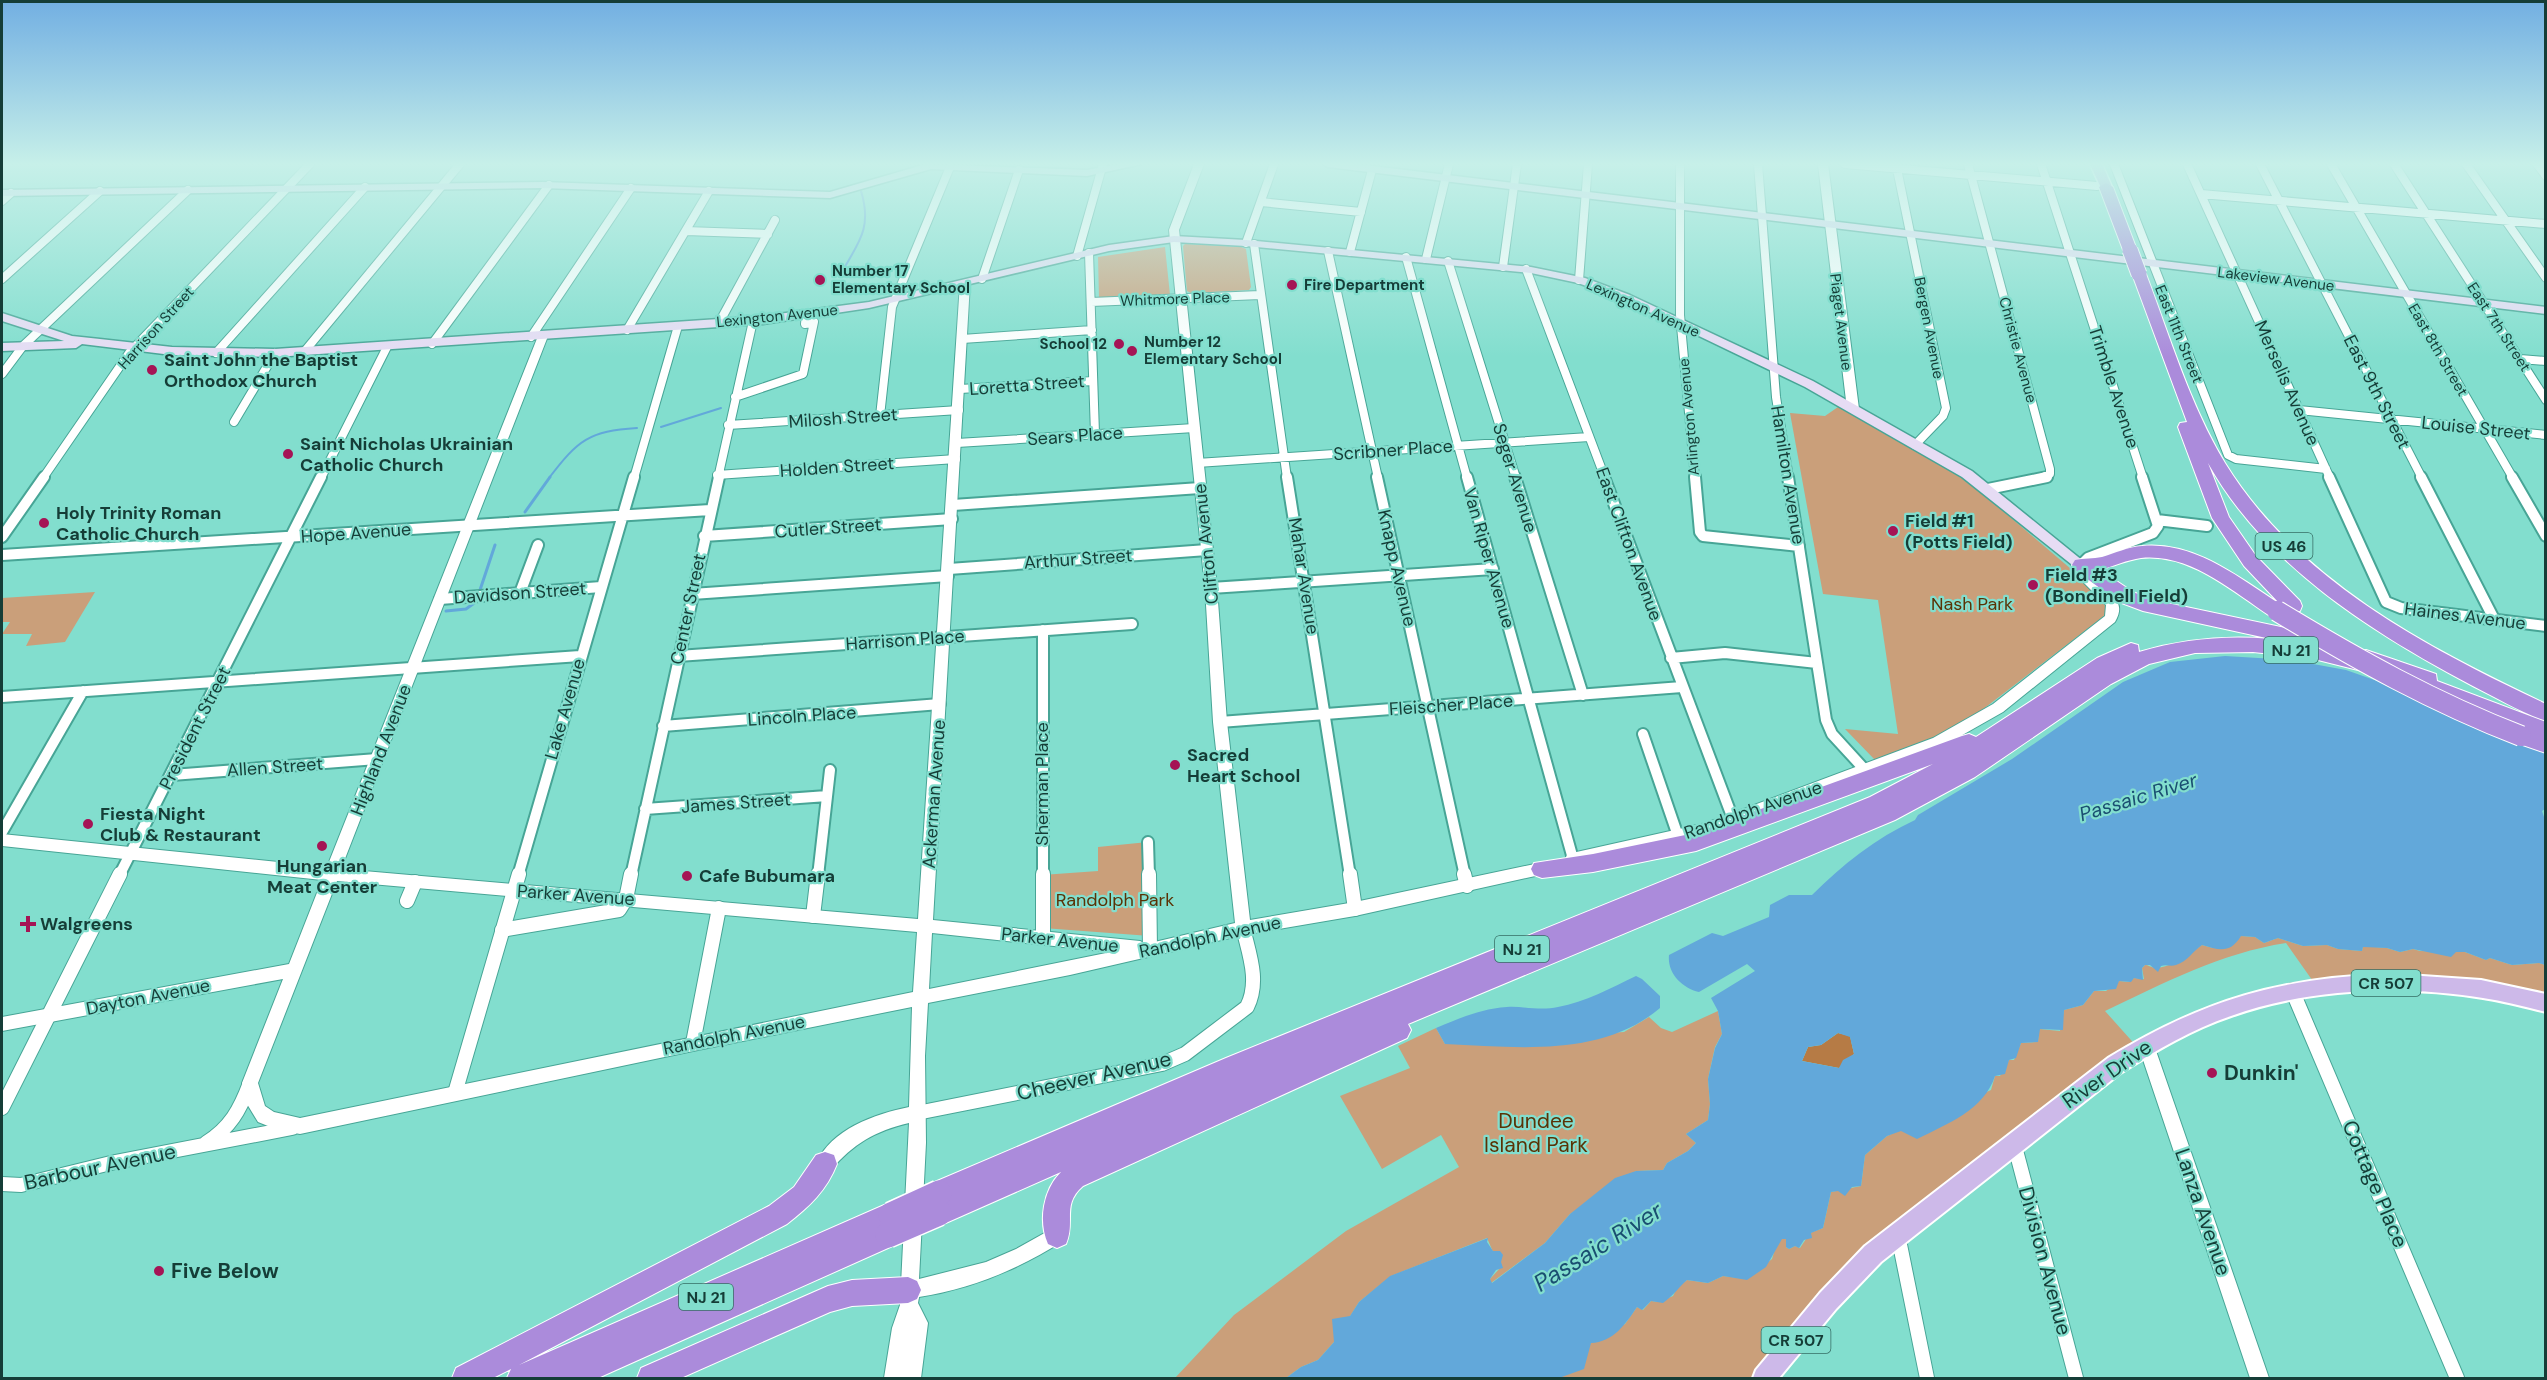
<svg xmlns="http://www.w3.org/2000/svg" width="2547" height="1380" font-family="'DM Sans',sans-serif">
	<rect width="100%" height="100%" fill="#82dece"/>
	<path fill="#ca9f7a" d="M1185,244l56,3 5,2 5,38 -2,3 -58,3 -4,-2 -4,-45z
		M1165,247l5,48 -71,3 -1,-41z
		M1838,407l124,69 143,122 3,15 -126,97 -45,29 -62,21 -30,-31 53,5 -20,-134 -55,-6 -33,-181 35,3z
		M95,592l-30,50 -39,4 6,-12h-30l8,-12h-8v-24z
		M1148,842l2,94 -107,-8 -1,-53 56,-4v-24z
		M2241,936l14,1 9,6 14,-5 25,8 24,-1 11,4 24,2 1,-5 24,2 13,4 13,-3 7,2 45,1 21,8 4,-2 22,7 27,-2 6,2v38l-60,-13 -168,-3 -31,-44c-65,10 -122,40 -181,68l34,38 -311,252 -64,77h-205l32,-35 34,-19 12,-17 6,3 8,-9 8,1 14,-6 4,-8 10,-8 21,3 15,-7 24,3 25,-20 3,-10 6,-10h6l-1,8 3,2 6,-3 5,2 10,-15 13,-5 8,-36 30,-6 4,-31 22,-19 104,-46 4,-14h5l9,-16h5l7,-17 17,-1 1,-13 21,2 4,-21 19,-5 11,-14h12l13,-10 10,1 5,-4 10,1 -2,-11 3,-3c3,0 6,2 9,3 16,1 36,-15 48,-23l11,3z
		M1718,1011l4,23 -7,13 -7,32 2,25 -2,16 -22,14 10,9 -8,8 -21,12 -4,7 -27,1 -66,43 -25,29 -54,40 -1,-4 10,-11 -13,-30 -96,38 -32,26 -25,40 -16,18 -17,7 -15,11h-111l59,-63 112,-84 113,-64 -18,-32 -59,34 -42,-73 70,-28 -12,-22 38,-18 9,16 179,-12 25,-15 12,11 11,4z"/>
	<path fill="#b67b45" d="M1838,1033l12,3 4,18 -15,14 -37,-7 6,-14 13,-2z"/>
	<path fill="#62a8da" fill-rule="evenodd" d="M2225,656l66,4 55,10 34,12 118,54 47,17v56l-3,2 4,12 -1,142 -6,-2 -27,2 -22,-7 -4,2 -21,-8h-9l-5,5 -38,-8 -13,3 -13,-4 -24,-1 -1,4 -24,-2 -11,-4 -24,1 -25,-8 -14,5 -9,-6 -14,-1c-11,18 -22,14 -39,9 -10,7 -14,16 -26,20 -6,2 -9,-1 -15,1l-3,6 -8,-7h-5l-3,3 1,12 -9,-2 -3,4 -12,-1 -3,8 -22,2 -11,14 -19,5 -1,20 -23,-1 -2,13 -17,1 -5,15 -7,2 -4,14 -10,2c-11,34 -48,48 -78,63l-16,-8 -14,5 -22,19 -4,31 -9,1 -7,9 -7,-5 -7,1 -8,36 -12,5 1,5 -8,2 -5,8 -4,-2 -6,3 -3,-2v-8h-4l-16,28 -19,13 -24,-4 -15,7 -21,-3c-9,8 -14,16 -24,23l-12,-2 -9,9 -5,-3c-12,18 -24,35 -46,36l-7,26 -25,9h-273l15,-11 17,-7 16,-18 -2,-23 18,-3 9,-14 31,-26 98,-38 -1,4 6,9h7l3,4 -2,7 2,6 -7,2 -6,9 2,4 53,-40 25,-29 45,-36 21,-7 27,-1 4,-7 21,-12 8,-8 -10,-9 22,-14 2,-16 -2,-25 7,-31 7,-14 -4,-23 -7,-13 44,-27 -8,-7 -48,28c-17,-4 -32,-19 -30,-37l43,-22 11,3 46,-19 1,-12 19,-10h23c30,-30 64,-57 103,-75l3,-5 94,-56 111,-77 47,-20zM1838,1033l12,4 4,17 -11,6 -4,8 -37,-7 6,-14 13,-2z
		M1636,976l6,3 18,17v12c-59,50 -143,39 -215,36l-9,-16c24,-10 44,-19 71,-21 17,-1 33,4 51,0 27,-5 53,-19 78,-31z"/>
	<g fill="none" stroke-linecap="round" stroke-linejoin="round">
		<path stroke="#62a8da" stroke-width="2" d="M839,277c18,-33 34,-47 22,-86
			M661,427l60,-19
			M549,478c29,-38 40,-47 88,-50"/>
		<path stroke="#62a8da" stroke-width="3" d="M525,512l25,-35
			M480,590l15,-45
			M446,611l20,-2 11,-8"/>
		<defs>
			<path id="minor-far2" d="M1680,164v151l15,163
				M1758,164l18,233 13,81
				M1845,164l252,22
				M1896,164l50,244 -3,8 -28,29
				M1968,164l82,305v5l-9,4
				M2041,164l102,314
				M2114,164l114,291 8,4 90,10
				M2187,164l143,314
				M2260,164l162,314
				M2331,164l182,314
				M2394,164l152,236
				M2466,164l80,114
				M2537,164l9,12
				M2201,194l345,30
				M2,201l9,-8
				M1261,202l100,10
				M686,231l82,3
				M1246,243l28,-79
				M1254,244l33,234
				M1328,251l50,227
				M1350,252l22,-82
				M1089,253l6,181
				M1077,256l26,-92
				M1406,257l61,221
				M1426,259l23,-95
				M1448,261l68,217
				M1503,267l14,-103
				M1526,269l79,209
				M2,279l98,-88
				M982,279l37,-109
				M1579,280l9,-116
				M1091,302l169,-7
				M719,323l56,-103
				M627,330l82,-139
				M531,337l100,-149
				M962,339l130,-9
				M432,344l117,-159
				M304,352l156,-188
				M216,353l149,-166
				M2520,359l26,2
				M2,374l21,-28 165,-156
				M960,389l133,-8
				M735,397l68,-23 11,-52 -9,2 1,-10
				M2299,410l247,25
				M880,416l12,-109 58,-140
				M234,422l41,-69
				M728,425l231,-15
				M957,443l237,-15
				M1197,463l392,-26
				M717,475l239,-16
				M43,478l86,-125 181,-189
				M321,478l66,-131
				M634,478l44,-152
				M718,478l35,-157"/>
			<path id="minor-far1" d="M1287,477l63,399
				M1377,477l88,399
				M1467,477l106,382
				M1515,477l68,218
				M1604,477l129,342
				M1695,477l5,55 3,4 96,10
				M1788,477l38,243 6,14 33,36
				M2329,477l57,125 15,6 145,18
				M2421,477l73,142
				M2512,477l34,59
				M1988,489l59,-12
				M953,505l247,-17
				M2157,520l50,6
				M704,536l248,-17
				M2,537l42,-60
				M2,555l708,-45
				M2081,565l7,-7 65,-25 5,-7 -16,-49
				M949,569l258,-19
				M1211,588l282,-19
				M520,593l18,-48
				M692,594l256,-18
				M440,599l161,-12
				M1043,630v246
				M678,656l454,-32
				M1671,658l54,-5 92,10
				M2,697l578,-41
				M1220,722l462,-35
				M663,726l277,-22
				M1643,734l35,102
				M172,775l205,-16
				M645,809l182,-13
				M2,832l81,-141
				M1148,842l1,34
				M119,876l202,-399
				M518,876l116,-399
				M631,876l88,-399
				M818,876l12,-106"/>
			<path id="minor" d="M1043,874v63
				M1149,874l1,75
				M1350,874l5,35
				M1464,874l3,12
				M407,901l8,-19
				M813,916l5,-42
				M502,930l117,-20 7,-11 5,-25
				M2292,990l165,388
				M693,1043l26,-135
				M455,1093l64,-219
				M2,1108l118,-234
				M917,1113l245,-49 23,-10 62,-47c13,-26 2,-53 -4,-79
				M206,1143c24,-15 34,-33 44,-60
				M2014,1143l62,235
				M2,1184l19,1 94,-23 177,-34
				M1898,1235l29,143"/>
			<path id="tertiary" d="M1194,164h10l-25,66 38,358 10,134 23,198 105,-18 194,-41 5,2 2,4 -2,4 -5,2 -194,43 -112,19 -173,40 -142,28 -3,53 1,87 -7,136 67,-17 30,-13 41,-23 6,3 3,6 -3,6c-44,28 -92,48 -144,56l-1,6 10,20 -7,55h-37l8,-50 8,-23 9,-182c-34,8 -56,21 -78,47l-6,2 -6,-2 -3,-6c15,-35 59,-50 93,-57l3,-100 -219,44 -393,83 -22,-4 -20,-8 -11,-18 -5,-21 41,-104 -281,52v-14l287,-53 33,-84 -320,-34v-12l325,33 211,-531 5,-3 5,3 -207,533 577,50 42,-636 5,-3 5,3 -37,637 207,21 6,3 89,-21 -22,-201 -8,-134 -36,-358zM337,881l580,51 -4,60 -613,126 -26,-6 -9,-6 -7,-23zM932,933l179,19 -182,37z
				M1818,164h10l31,245 -6,4 -6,-4z
				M2081,561l4,1c4,5 6,12 10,17 13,15 33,21 20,43l-112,90 -60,34 -236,89 -135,30 -5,-2 -2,-4 2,-4 5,-2 134,-30 227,-85 60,-34 112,-88 1,-11 -22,-22 -9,-18z
				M2146,1037l6,3 2,5 115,333h-19l-112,-333 2,-5z"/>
			<path id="secondary" d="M926,164l161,6 32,-6h23l-55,12 -156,-7 -101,29 -287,-10 -541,8v-6l541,-8 287,10z
				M1323,164h33l1190,143v7l-1218,-147z
				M1174,236l72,4 285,27 54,11 45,17 183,86 159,90 116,94 -7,5 -5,-2 -114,-91 -157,-90 -183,-88 -44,-16 -47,-10 -285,-27 -72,-4 -65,9 -240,57 -106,16 -488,33 -103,-2 -90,-11 -6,4 -74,3v-8l62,-2 -62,-20v-8l70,23 28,3 72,8 103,2 488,-33 106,-14 240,-57z"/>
			<path id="primary" d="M2393,974l88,6 65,14v18c-21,-5 -42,-11 -63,-14 -82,-13 -173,-10 -252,18 -39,13 -74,34 -109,56l-241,190 -45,47 -57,69h-26l3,-8 64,-77 45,-47 243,-188c95,-58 173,-81 285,-84z"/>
			<path id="trunk" d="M2090,164h12l10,23 -2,3h-8z"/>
			<path id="motorway" d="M2106,183l7,4 24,63 -2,3 -5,1 -7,-4 -24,-63z
				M2139,270l7,4c24,63 44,131 79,189 72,117 201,184 321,241v17c-26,-9 -51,-24 -75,-36 -100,-53 -206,-120 -263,-222l21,54 27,39 44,45 2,5 -2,5 -7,2 -7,-3 -2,6 -7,2 -7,-2c-38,-25 -80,-63 -129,-58 -14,2 -27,8 -41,12l33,22 20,8 156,33 7,2 2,5 -2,5 41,10 2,-3 7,-2 70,24 1,7 109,41v31l-32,-11 -3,-6 3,-6 6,-2 -114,-43 -2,-7 -34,-12 -8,5 -52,-13 -57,-6 -58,1 -46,11 -38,20 -136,93 -80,43 -487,204 3,6 -4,8 -324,148c-22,19 -7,35 -17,58l-9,4 -9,-4c-10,-23 -5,-54 13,-72l-122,54 -9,-4 -4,-9 6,-10 -6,-10 4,-9 296,-126 644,-261 63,-33 -237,87 -103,21 -51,6 -8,-3 -3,-6 3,-6 59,-9 102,-21 267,-97 7,-2 7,3 121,-79 34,-15 7,2 1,7c44,-13 87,-17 132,-13l-128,-28 -24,-9 -44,-32 -3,-5 3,-5c9,-2 18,-1 27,-3 13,-4 26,-10 40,-11 52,-5 96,31 138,58l-36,-38 -32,-48 -34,-91 2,-4 7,-1 -55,-148z
				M825,1152l9,3 3,9c-10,26 -28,43 -50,60l-268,141 372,-163 9,4 4,9 -4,9 -4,2 5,9 -4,9 -299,134h-91l4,-9 -18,9h-41l4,-10 313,-162 25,-19 22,-32z
				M908,1277l9,4 4,9 -4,9 -9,4 -56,3 -22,6 -149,66h-44l4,-10 187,-82 24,-6z"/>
		</defs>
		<use href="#minor-far2" stroke="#47a596" stroke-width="10"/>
		<use href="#minor-far1" stroke="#47a596" stroke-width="14"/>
		<use href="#minor" stroke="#47a596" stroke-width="16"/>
		<use href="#tertiary" stroke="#47a596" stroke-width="2"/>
		<use href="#secondary" stroke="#47a596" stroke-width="3"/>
		<use href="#primary" stroke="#fff" stroke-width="4"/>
		<use href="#trunk" stroke="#fff" stroke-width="3"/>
		<use href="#motorway" stroke="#fff" stroke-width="2"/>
		<use href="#minor-far2" stroke="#fff" stroke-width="8"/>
		<use href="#minor-far1" stroke="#fff" stroke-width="10"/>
		<use href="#minor" stroke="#fff" stroke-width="14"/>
		<use href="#tertiary" fill="#fff" fill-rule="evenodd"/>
		<use href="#secondary" fill="#e6dcf4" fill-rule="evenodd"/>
		<use href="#primary" fill="#cdb9e9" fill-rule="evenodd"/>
		<use href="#trunk" fill="#bca2e2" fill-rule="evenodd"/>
		<use href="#motorway" fill="#ab8bdb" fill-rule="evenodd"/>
		<defs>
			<path id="motorway-bridge-far2" d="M2130,250l9,24"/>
			<path id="motorway-bridge-far1" d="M2277,611c79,48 158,92 244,125"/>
			<path id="motorway-bridge" d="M891,1215l48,-22
				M888,1235l51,-22"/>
		</defs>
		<use href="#motorway-bridge-far2" stroke="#fff" stroke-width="17" stroke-linecap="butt"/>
		<use href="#motorway-bridge-far1" stroke="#fff" stroke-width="22" stroke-linecap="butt"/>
		<use href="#motorway-bridge" stroke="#fff" stroke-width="28" stroke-linecap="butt"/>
		<use href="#motorway-bridge-far2" stroke="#ab8bdb" stroke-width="15"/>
		<use href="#motorway-bridge-far1" stroke="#ab8bdb" stroke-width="20"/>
		<use href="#motorway-bridge" stroke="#ab8bdb" stroke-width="25"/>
	</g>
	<linearGradient id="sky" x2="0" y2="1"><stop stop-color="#72afe2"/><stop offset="0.46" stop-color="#c7f0e9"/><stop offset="1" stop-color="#c7f0e9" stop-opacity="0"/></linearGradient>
	<rect width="2547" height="357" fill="url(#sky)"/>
	<g fill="#a51455" stroke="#82dece" stroke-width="2">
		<circle cx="820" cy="280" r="6"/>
		<circle cx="1292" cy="285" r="6"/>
		<circle cx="1119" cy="344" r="6"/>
		<circle cx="1132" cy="351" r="6"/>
		<circle cx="152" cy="370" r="6"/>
		<circle cx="288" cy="454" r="6"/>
		<circle cx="44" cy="523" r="6"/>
		<circle cx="1893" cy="531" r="6"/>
		<circle cx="2033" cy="585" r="6"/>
		<circle cx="1175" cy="765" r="6"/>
		<circle cx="88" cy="824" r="6"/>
		<circle cx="322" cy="846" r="6"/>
		<circle cx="687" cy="876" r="6"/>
		<path d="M25 915h6v6h6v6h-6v6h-6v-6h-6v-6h6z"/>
		<circle cx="2212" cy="1073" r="6"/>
		<circle cx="159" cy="1271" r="6"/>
	</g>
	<g text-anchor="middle" stroke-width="4.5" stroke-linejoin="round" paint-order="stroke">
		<g font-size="15" font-weight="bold" fill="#153d37" stroke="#82dece" text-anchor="start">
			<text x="832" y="276">Number 17<tspan x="832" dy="17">Elementary School</tspan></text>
			<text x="1304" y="290">Fire Department</text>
			<text x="1144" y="347">Number 12<tspan x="1144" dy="17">Elementary School</tspan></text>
			<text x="1107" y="349" text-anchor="end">School 12</text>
		</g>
		<g font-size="15" fill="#153d37" stroke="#82dece">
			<text transform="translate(2276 279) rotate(7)" y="5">Lakeview Avenue</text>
			<text transform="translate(1175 299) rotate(-2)" y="5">Whitmore Place</text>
			<text transform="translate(1643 308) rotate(24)" y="5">Lexington Avenue</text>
			<text transform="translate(777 316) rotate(-6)" y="5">Lexington Avenue</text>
			<text transform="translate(1841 322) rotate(83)" y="5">Piaget Avenue</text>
			<text transform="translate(2499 327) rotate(57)" y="5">East 7th Street</text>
			<text transform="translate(156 328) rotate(-48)" y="5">Harrison Street</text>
			<text transform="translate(1929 328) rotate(79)" y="5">Bergen Avenue</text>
			<text transform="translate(2179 334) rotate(68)" y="5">East 11th Street</text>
			<text transform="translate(2018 350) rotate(75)" y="5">Christie Avenue</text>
			<text transform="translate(2438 350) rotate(60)" y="5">East 8th Street</text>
			<text transform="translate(1689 417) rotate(-95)" y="5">Arlington Avenue</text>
		</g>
		<g fill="#82dece" stroke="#366d64" stroke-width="1.5">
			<rect x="2255.5" y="533" width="57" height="26" rx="4.5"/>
			<rect x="2264" y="637" width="54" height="26" rx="4.5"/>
			<rect x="1495" y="936" width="54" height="26" rx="4.5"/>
			<rect x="2351.5" y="970" width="69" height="26" rx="4.5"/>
			<rect x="679" y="1284" width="54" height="26" rx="4.5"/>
			<rect x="1761.5" y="1327" width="69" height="26" rx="4.5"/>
		</g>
		<g font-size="16" font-weight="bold" fill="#153d37">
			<text x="2284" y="552">US 46</text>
			<text x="2291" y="656">NJ 21</text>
			<text x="1522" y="955">NJ 21</text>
			<text x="2386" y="989">CR 507</text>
			<text x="706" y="1303">NJ 21</text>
			<text x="1796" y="1346">CR 507</text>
		</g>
		<g font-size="18" font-weight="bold" fill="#153d37" stroke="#82dece" text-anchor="start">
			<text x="164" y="366">Saint John the Baptist<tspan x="164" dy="21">Orthodox Church</tspan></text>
			<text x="300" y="450">Saint Nicholas Ukrainian<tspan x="300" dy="21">Catholic Church</tspan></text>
			<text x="56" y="519">Holy Trinity Roman<tspan x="56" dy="21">Catholic Church</tspan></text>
			<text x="1905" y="527">Field #1<tspan x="1905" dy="21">(Potts Field)</tspan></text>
			<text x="2045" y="581">Field #3<tspan x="2045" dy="21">(Bondinell Field)</tspan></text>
			<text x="1187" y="761">Sacred<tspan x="1187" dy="21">Heart School</tspan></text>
			<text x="100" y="820">Fiesta Night<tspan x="100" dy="21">Club &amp; Restaurant</tspan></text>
			<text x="322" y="872" text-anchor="middle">Hungarian<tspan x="322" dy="21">Meat Center</tspan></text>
			<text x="699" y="882">Cafe Bubumara</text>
			<text x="40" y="930">Walgreens</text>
		</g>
		<g font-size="18" fill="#153d37" stroke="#82dece">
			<text transform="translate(2287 383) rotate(66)" y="6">Merselis Avenue</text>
			<text transform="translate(1027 385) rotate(-4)" y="6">Loretta Street</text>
			<text transform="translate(2114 387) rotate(72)" y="6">Trimble Avenue</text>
			<text transform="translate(2377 392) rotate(63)" y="6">East 9th Street</text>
			<text transform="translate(843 418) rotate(-4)" y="6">Milosh Street</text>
			<text transform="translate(2476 428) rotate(6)" y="6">Louise Street</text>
			<text transform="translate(1075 436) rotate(-4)" y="6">Sears Place</text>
			<text transform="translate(1393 450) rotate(-4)" y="6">Scribner Place</text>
			<text transform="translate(837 467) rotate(-4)" y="6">Holden Street</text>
			<text transform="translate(1788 475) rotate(81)" y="6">Hamilton Avenue</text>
			<text transform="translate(1515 478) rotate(73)" y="6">Seger Avenue</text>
			<text transform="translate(828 528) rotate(-4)" y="6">Cutler Street</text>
			<text transform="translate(356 533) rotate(-4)" y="6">Hope Avenue</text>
			<text transform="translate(1206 544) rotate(-96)" y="6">Clifton Avenue</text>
			<text transform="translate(1629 544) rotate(70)" y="6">East Clifton Avenue</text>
			<text transform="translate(1489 558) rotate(74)" y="6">Van Riper Avenue</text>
			<text transform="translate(1078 559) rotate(-4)" y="6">Arthur Street</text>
			<text transform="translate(1397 568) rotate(77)" y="6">Knapp Avenue</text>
			<text transform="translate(1304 576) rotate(81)" y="6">Mahar Avenue</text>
			<text transform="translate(520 593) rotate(-4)" y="6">Davidson Street</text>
			<text transform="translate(688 609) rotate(-78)" y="6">Center Street</text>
			<text transform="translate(2465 616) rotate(7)" y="6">Haines Avenue</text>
			<text transform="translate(905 640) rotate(-4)" y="6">Harrison Place</text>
			<text transform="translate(1451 705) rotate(-4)" y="6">Fleischer Place</text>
			<text transform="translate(565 709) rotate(-74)" y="6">Lake Avenue</text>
			<text transform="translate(802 716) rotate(-4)" y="6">Lincoln Place</text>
			<text transform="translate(195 728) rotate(-63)" y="6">President Street</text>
			<text transform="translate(381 750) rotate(-69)" y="6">Highland Avenue</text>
			<text transform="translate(275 767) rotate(-4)" y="6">Allen Street</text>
			<text transform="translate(1042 784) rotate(-90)" y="6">Sherman Place</text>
			<text transform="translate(934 794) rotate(-86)" y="6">Ackerman Avenue</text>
			<text transform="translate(736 803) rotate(-4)" y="6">James Street</text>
			<text transform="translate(1753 810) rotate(-19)" y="6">Randolph Avenue</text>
			<text transform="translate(576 895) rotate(4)" y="6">Parker Avenue</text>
			<text transform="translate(1210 937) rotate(-12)" y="6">Randolph Avenue</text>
			<text transform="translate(1060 940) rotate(6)" y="6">Parker Avenue</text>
			<text transform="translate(148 997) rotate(-11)" y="6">Dayton Avenue</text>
			<text transform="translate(734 1035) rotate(-11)" y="6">Randolph Avenue</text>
		</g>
		<g font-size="18" fill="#5a3205" stroke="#82dece">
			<text x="1972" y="610">Nash Park</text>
			<text x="1115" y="906">Randolph Park</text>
		</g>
		<g font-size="20" font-style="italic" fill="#1a4e71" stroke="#82dece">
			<text transform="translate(2138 797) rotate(-17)" y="7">Passaic River</text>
		</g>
		<g font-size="21" font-weight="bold" fill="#153d37" stroke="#82dece" text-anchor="start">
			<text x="2224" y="1080">Dunkin'</text>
			<text x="171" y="1278">Five Below</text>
		</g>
		<g font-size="21" fill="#153d37" stroke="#82dece">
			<text transform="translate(2107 1074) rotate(-35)" y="7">River Drive</text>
			<text transform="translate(1094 1076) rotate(-13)" y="7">Cheever Avenue</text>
			<text transform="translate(100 1167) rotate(-12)" y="7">Barbour Avenue</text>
			<text transform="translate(2375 1184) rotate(67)" y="7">Cottage Place</text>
			<text transform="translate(2203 1212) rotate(71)" y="7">Lanza Avenue</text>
			<text transform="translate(2045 1261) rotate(75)" y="7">Division Avenue</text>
		</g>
		<g font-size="21" fill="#5a3205" stroke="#82dece">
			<text x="1536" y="1128">Dundee<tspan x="1536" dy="24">Island Park</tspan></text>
		</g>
		<g font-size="24" font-style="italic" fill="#1a4e71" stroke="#82dece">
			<text transform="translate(1598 1247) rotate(-32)" y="8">Passaic River</text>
		</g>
	</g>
	<rect width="2547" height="1380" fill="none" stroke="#153d37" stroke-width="6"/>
</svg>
